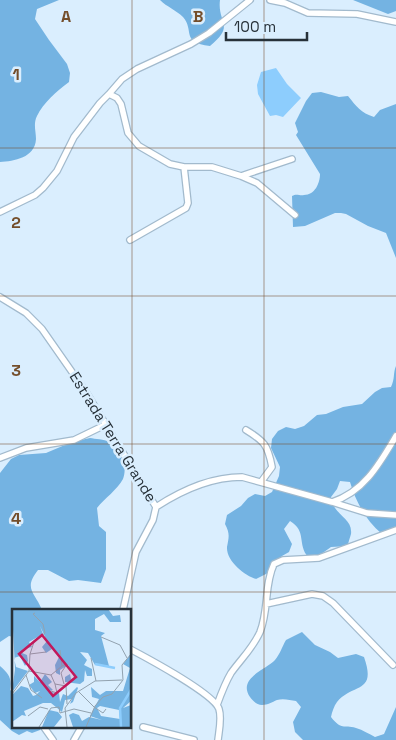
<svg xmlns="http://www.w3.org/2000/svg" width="396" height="740" font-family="'Space Grotesk',sans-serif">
	<rect width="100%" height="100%" fill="#daeefe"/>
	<path fill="#74b3e2" d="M0,0h59l-22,9 -2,10 14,21 18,24 3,9 -1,9c-12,9 -26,21 -32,34 -4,8 -1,15 -1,23 -1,19 -22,22 -36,23z
		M160,0h60c-3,23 16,25 -10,46 -30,-4 -15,-15 -27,-29 -7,-7 -16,-10 -23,-17z
		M353,0h43v11l-8,3z
		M321,92l18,5 9,-1c8,10 13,17 26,21l6,-7 16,-6v154l-10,-25 -18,-7 -22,-12 -5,-1h-6l-30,13 -12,1 -1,-31c5,-3 7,0 12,-1 11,0 16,-12 16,-21l-24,-39 2,-3 -3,-9 11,-22 6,-8z
		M396,366v164l-14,4c-16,-13 -26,-32 -32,-52l-10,-1 -3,8 -6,8c2,19 22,20 20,37 -1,4 -3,8 -3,12l-17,1 -14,10h-9c-11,-13 -1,-26 -18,-36l-6,8 8,15 -3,8 -7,4 -10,15 -16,8c-11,-3 -30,-18 -29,-32 2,-10 3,-14 -2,-23l2,-9 14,-9 7,-8 7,-4 10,2 7,-4 7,-16 1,-9 -9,-19 1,-9 6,-8 8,-4 9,2 9,-3 13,-11 9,-1 17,-7 19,-3 13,-12 7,-4 9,-1c4,-8 2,-14 5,-21z
		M90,438c5,1 14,1 19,4 12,6 19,24 14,37 -6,11 -18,19 -26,29l2,18 7,6v37l-5,14 -23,-3 -9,1 -21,-11h-10c-15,19 -3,22 4,40h-28v27l-5,-1 -9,6v-169l11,-14 8,-4 27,-2 26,-11z
		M302,632l13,13 15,7 8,6 18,-4 8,3c13,37 -11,26 -27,45 -3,4 -5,10 -6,15 11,14 12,7 25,11 7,2 13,6 19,9l9,-3 12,-27v33h-93l-8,-8 -2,-10 8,-15 -5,-6c-6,-1 -13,-3 -19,-1 -5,2 -9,5 -15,5 -5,0 -9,-4 -12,-8 -13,-19 17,-28 25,-37 5,-6 7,-13 11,-20z
		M0,666c9,8 12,12 10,24l4,3v33h28l-2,4 -8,3 -5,-2 -8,4 -7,-4 -12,-11z"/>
	<path fill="#8dcdfd" d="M276,68l11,16 14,14 -18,19 -7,-2 -6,1 -12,-22 -1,-9 4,-13z"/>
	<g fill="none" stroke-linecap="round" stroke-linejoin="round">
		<defs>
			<path id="street" d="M270,0l15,3 23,10 49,1 39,8
				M109,94l13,-15 15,-10 54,-25 18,-11 41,-33
				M241,176l51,-17
				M0,212l35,-17 8,-7 14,-17 17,-34 26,-34 9,-9 8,4 4,6 7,29 11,13 31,18 14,3h28l29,9 16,7 38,32
				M130,240l56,-32 2,-5 -4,-36
				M0,297l26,16 16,16 44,63 70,115
				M246,430c18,11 22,15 26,37l-11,15
				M0,458l26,-10 48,-8 31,-15
				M332,502l35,11 29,2
				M156,507c26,-17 54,-30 86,-30l90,25c32,-10 48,-39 64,-66
				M266,604l46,-10 11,2 10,7 60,62
				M123,610l13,-58 17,-32 3,-13
				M130,649c17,9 84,45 89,60 3,9 0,22 -1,31
				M217,705c4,-11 8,-22 14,-32 10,-14 22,-25 29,-41 9,-22 4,-47 14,-68l9,-4 36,-2 77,-28
				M43,726l10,14
				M143,727l51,13
				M74,740l8,-14"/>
		</defs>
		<use href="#street" stroke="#a2bacd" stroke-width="8"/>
		<use href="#street" stroke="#fff" stroke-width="5.5"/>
	</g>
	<path fill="none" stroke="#744e2b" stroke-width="1" stroke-opacity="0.55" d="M132,0v740M264,0v740M0,148h396M0,296h396M0,444h396M0,592h396"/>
	<g text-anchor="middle" stroke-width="5" stroke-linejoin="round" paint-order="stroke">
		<g font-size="15" fill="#273139" stroke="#daeefe">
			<text transform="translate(113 437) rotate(58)" y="5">Estrada Terra Grande</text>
		</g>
	</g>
	<g transform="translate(12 609)">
		<rect width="119" height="119" fill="#daeefe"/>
		<path d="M0,0h96l5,7 7,-1 1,7h-11l-6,-8 -9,5v11l10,3 -4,3 8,30 -14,-1 -7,-12 -8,-1 7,8 -3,5 8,4v7h-5l-2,-6 -1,11 -4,3 -15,-2v-5l5,-3 1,5 3,-1 -1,-5 -5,-8 -8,5v5l-4,-2 -1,-8 4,-8 -7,-8 -6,4 -4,-6 5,-6 -7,-15 3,8 -14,8 3,5 -9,2 -1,4 5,2 1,6 -3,5 -5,-10 -6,2 2,9 12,4 -16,21 3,-23zM119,45v47l-8,7 8,-3v22h-58l-4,-12 4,-2 6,2 3,6 7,-4 13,3 -12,-4 9,-17 -7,-2 -1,-10 9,8 6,-4h17l7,-23 -7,-4zM88,97l19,4 1,9 -19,-3 -4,-8zM33,65l7,8 -4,3 5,5 -4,1 6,2 -5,2 9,-2 1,9 3,-8 5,2 9,-9 1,1 -5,14 -3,2 2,-5 -7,1 -3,12 -11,-9h-8l-19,8 2,5 -4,-1 -10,7v-27l9,-9 7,2 5,8 3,-1 4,-4 -5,2 -6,-8 5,-3v-6l6,6zM37,101l9,2 4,5 -8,10h-12z" fill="#74b3e2" fill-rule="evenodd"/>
		<path fill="none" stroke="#8dcdfd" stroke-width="2.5" d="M83,55l20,4M109,118l-1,-19 11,-18"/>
		<path fill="none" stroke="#92a2af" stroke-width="1" d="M89,28l19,8 7,13M18,45l4,-12 11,-9 -2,-9 -10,-10 2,-1M79,49l5,23M50,57l5,-2 -6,9 3,11M17,62l1,-17 16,-2M14,66l5,15 11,8M39,66l4,9 11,2 1,18M39,66l11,-9 -2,-16M39,82l6,2 -2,-9M67,83l15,15 9,6 3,-4M0,85l17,-23 22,4M16,107l12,-9 8,2M27,118l12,-19 8,-1 1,6 14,-4 17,4M55,118l-2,-19 11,-15 19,-12 27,-1M74,118l9,-21 8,-9 9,-3 11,-14 -1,-15 9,-11"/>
		<path fill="#c2185b" fill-opacity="0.15" stroke="#c2185b" stroke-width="2.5" d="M30,26l34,42 -23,19 -34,-42z"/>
		<rect width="119" height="119" fill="none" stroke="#273139" stroke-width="2.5"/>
	</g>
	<g font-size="16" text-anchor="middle" font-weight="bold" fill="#744e2b" stroke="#daeefe" stroke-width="5" stroke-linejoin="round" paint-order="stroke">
		<text x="66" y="22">A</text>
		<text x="198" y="22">B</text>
		<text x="16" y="80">1</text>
		<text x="16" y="228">2</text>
		<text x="16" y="376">3</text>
		<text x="16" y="524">4</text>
	</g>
	<path d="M226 32v8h81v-8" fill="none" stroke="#273139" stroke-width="2.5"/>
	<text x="234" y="32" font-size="15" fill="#273139" stroke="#daeefe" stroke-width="4" paint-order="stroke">100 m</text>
</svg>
